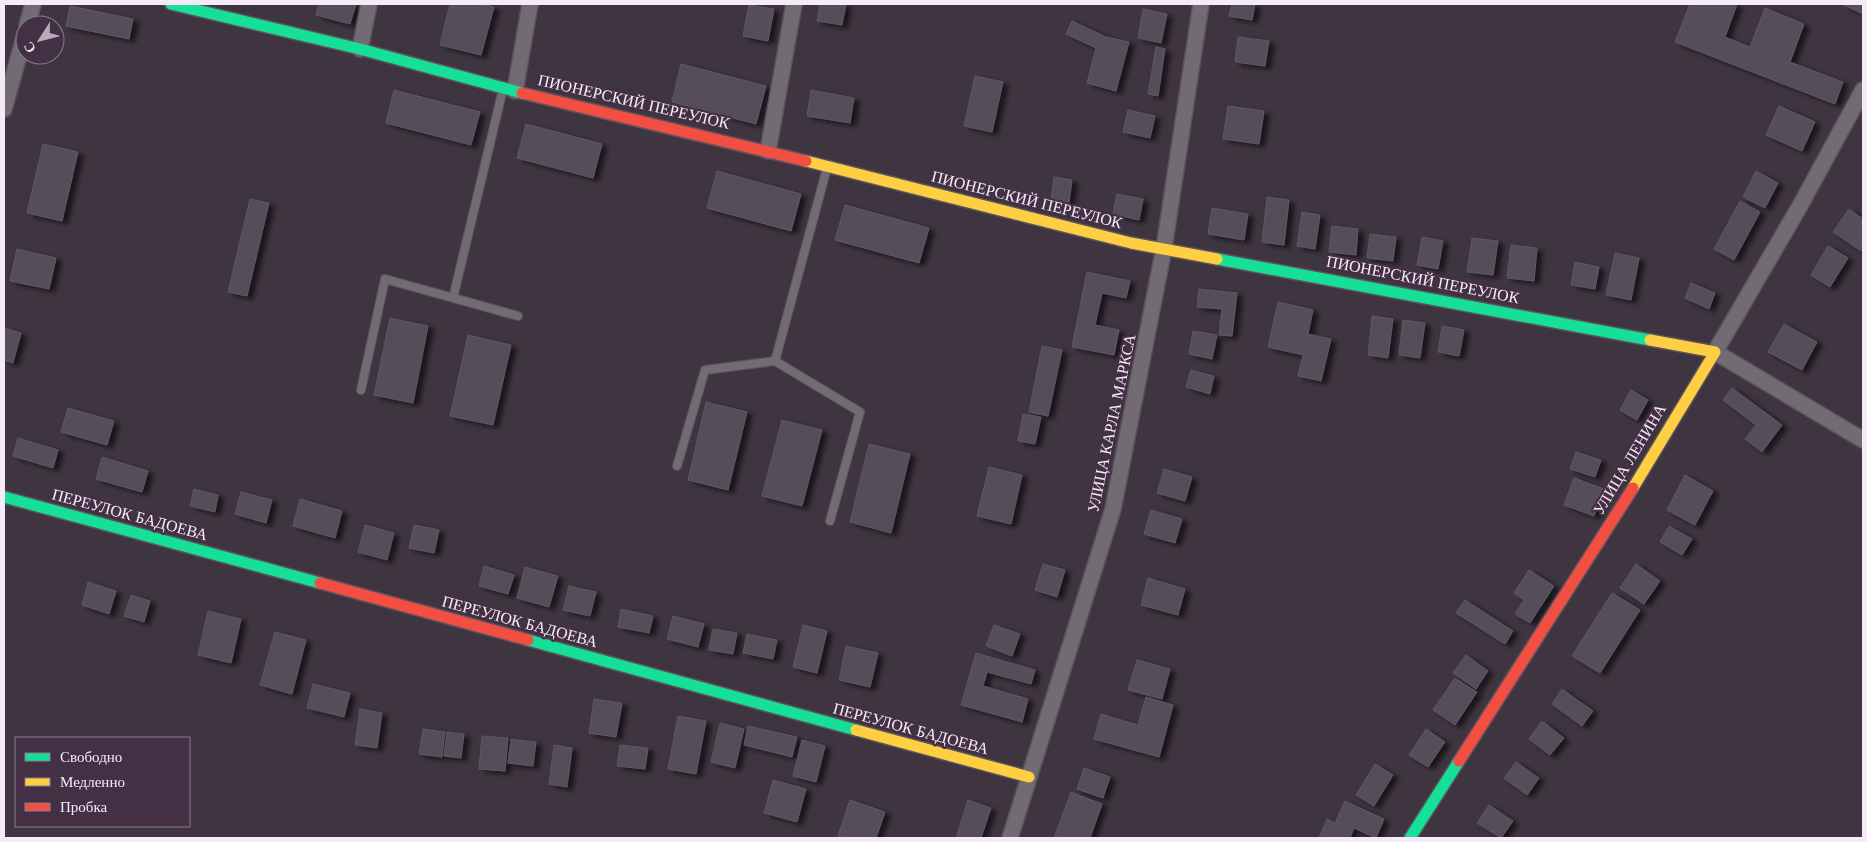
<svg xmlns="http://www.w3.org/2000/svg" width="1867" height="842" font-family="'Times New Roman',serif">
	<defs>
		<filter id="shadow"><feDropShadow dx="5.5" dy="3" stdDeviation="2.5" flood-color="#0009"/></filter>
	</defs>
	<rect width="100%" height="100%" fill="#3f3540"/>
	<path fill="#554d5a" stroke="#5e5863" filter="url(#shadow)" d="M319,4h37l-6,20 -34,-9z
		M450,4h32l12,3 -13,48 -41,-10z
		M820,4h26l-4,21 -25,-4z
		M1232,4h23l-3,16 -23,-4z
		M1690,4h47l-12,33 25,10 15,-39 39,16 -14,38 53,20 -8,22 -160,-62z
		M1842,4h21v10z
		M749,5l25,4 -6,32 -25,-5z
		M70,6l63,13 -4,20 -63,-13z
		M1143,9l24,5 -6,29 -23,-5z
		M1072,21l34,16 23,5 -13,49 -29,-8 9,-35 -30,-14z
		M1238,37l31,4 -4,25 -30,-4z
		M1156,47l9,2 -7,47 -10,-2z
		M681,64l85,22 -10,38 -84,-22z
		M975,76l28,6 -11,50 -28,-6z
		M394,90l86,22 -9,33 -85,-22z
		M811,90l43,8 -4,25 -43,-7z
		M1228,106l36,5 -5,33 -36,-5z
		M1779,106l36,16 -13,29 -36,-16z
		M1128,110l27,6 -5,22 -27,-6z
		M526,124l76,20 -9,34 -76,-20z
		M43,144l35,8 -16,69 -35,-8z
		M717,171l84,23 -10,37 -84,-23z
		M1756,171l22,12 -13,25 -22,-11z
		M1054,177l18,3 -3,23 -18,-3z
		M1117,194l26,5 -4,21 -26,-6z
		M1267,197l22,3 -5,45 -22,-3z
		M250,199l19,4 -22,93 -19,-4z
		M1740,201l20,11 -26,48 -20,-11z
		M845,205l84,23 -10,35 -84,-23z
		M1212,208l36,6 -4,26 -36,-6z
		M1849,209l14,10v28l-2,4 -28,-19z
		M1302,212l18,3 -5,34 -18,-3z
		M1332,226l26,3 -2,26 -27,-3z
		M1370,234l26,3 -3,24 -26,-3z
		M1422,237l21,4 -5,28 -21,-4z
		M1472,238l26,3 -5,34 -26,-3z
		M1511,245l26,3 -3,33 -27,-3z
		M1828,246l20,12 -18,29 -19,-12z
		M17,249l39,9 -7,31 -39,-8z
		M1615,253l24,5 -8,42 -25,-5z
		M1575,262l24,5 -4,22 -24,-4z
		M1087,272l43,9 -4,17 -24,-5 -7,32 24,5 -5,25 -42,-8z
		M1691,283l24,10 -6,16 -24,-11z
		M1199,289l38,4 -5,43 -13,-1 3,-26 -25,-2z
		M1278,302l35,8 -5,24 23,5 -10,42 -23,-5 5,-21 -35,-8z
		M1372,316l21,3 -5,39 -20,-3z
		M390,318l38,8 -15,77 -39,-8z
		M1403,320l22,3 -5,35 -21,-3z
		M1784,324l33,18 -15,28 -34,-18z
		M1442,326l22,4 -5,26 -21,-4z
		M4,328l17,5 -8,30 -9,-3z
		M1193,331l24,4 -5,24 -23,-5z
		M468,335l43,10 -18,80 -43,-9z
		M1042,346l20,4 -14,66 -19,-4z
		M1191,370l23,6 -4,18 -24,-7z
		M1732,388l50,37 -20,27 -17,-13 11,-14 -33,-25z
		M1631,390l17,10 -11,20 -17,-10z
		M706,402l41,10 -19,78 -40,-10z
		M68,408l46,13 -7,24 -46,-13z
		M1023,414l18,3 -6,27 -17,-3z
		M782,420l40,10 -20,76 -40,-10z
		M18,438l40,12 -5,18 -40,-12z
		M869,444l41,10 -19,79 -41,-11z
		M1576,452l25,8 -6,17 -25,-8z
		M102,457l46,14 -6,21 -46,-13z
		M989,467l33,8 -11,49 -34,-8z
		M1164,469l28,8 -7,24 -28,-8z
		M1685,475l28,16 -18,34 -28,-15z
		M1574,478l30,11 -10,27 -30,-11z
		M194,489l24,6 -3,17 -25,-6z
		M241,492l31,8 -6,23 -31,-9z
		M300,499l42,12 -7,27 -42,-12z
		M1151,510l31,9 -7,24 -31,-9z
		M365,525l29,8 -7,27 -29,-8z
		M414,525l25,5 -5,23 -25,-5z
		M1669,526l23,13 -10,16 -22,-13z
		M1043,564l22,6 -8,27 -22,-7z
		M1636,564l24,17 -16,23 -24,-16z
		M484,566l30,9 -6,19 -29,-8z
		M525,567l33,9 -9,31 -32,-9z
		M1529,570l25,16 -24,37 -15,-9 9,-14 -10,-7z
		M1148,578l37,11 -7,26 -37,-10z
		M88,582l28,9 -7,23 -27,-9z
		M569,586l27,6 -6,24 -27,-6z
		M1612,593l28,17 -40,63 -28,-17z
		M131,595l19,6 -6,21 -20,-6z
		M1465,600l48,31 -8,13 -49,-31z
		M621,609l32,7 -4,17 -31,-6z
		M208,611l33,8 -10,44 -33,-8z
		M673,616l31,8 -6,23 -31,-8z
		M803,625l24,6 -10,42 -24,-6z
		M994,625l26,9 -8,22 -26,-10z
		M713,629l24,4 -4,21 -24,-4z
		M275,632l31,8 -14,54 -32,-9z
		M747,634l30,6 -4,19 -30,-6z
		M846,646l32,7 -8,34 -31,-7z
		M976,653l59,17 -4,14 -44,-12 -4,14 45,13 -6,23 -61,-17z
		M1466,655l22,16 -12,18 -23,-16z
		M1137,660l33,9 -8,30 -34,-9z
		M1455,678l22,14 -22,33 -22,-15z
		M313,684l37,9 -6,24 -37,-9z
		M1562,689l31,22 -11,15 -30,-22z
		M1146,697l27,8 -14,52 -65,-18 7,-25 37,11z
		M594,699l28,4 -6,34 -27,-4z
		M360,709l22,4 -5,35 -22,-3z
		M678,716l28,5 -10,53 -28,-5z
		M1542,721l22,17 -14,17 -21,-16z
		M720,723l24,6 -9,39 -24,-6z
		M748,726l49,11 -5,20 -48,-12z
		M423,729l22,3 -3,25 -23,-3z
		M1426,729l19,13 -17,25 -19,-12z
		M447,732l17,2 -3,24 -17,-2z
		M482,736l26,2 -3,33 -26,-2z
		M511,739l25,3 -3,24 -25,-3z
		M802,740l23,6 -9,36 -23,-6z
		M554,745l18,3 -5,39 -18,-3z
		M620,745l28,3 -3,21 -28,-3z
		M1516,762l23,16 -12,17 -23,-17z
		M1375,764l18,11 -19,31 -18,-11z
		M1084,768l26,9 -7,21 -26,-9z
		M773,780l33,9 -9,33 -33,-9z
		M1071,792l31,12 -12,34h-36z
		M850,800l35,12 -9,26h-30l-8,-2z
		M968,800l23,8 -10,30h-25z
		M1345,801l39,18 -8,19 -22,-10 -4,10h-31l8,-19 8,4z
		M1489,805l24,16 -12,17 -24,-15z"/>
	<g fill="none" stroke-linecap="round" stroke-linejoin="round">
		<defs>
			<path id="lane" d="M827,168l-52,193 85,51 -30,109
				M453,298l50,-209
				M361,390l24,-111 133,37
				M677,466l28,-96 70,-9"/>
			<path id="street" d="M27,25l6,-21
				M360,49l9,-45
				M1863,90l-62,114 -86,148 148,88
				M515,91l15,-87
				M4,109l21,-75
				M768,151l26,-147
				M1010,838l103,-329 51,-261 37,-244"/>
			<path id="fast" d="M171,4l189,45 162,44
				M1217,259l433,81
				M4,497l316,86
				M528,640l328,90
				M1410,838l49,-77"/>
			<path id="slow" d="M806,161l325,82 86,16
				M1633,488l82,-136 -65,-12
				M856,730l173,47"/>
			<path id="jam" d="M522,93l284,68
				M320,583l208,57
				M1459,761l174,-273"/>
		</defs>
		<use href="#lane" stroke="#5c535d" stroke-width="10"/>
		<use href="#street" stroke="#5c535d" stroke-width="18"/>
		<use href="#fast" stroke="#5c535d" stroke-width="14"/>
		<use href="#slow" stroke="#5c535d" stroke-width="14"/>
		<use href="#jam" stroke="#5c535d" stroke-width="14"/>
		<use href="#lane" stroke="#726b73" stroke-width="8"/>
		<use href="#street" stroke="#726b73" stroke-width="15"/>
		<use href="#fast" stroke="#16e098" stroke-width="11"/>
		<use href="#slow" stroke="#ffcf43" stroke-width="11"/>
		<use href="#jam" stroke="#f24e42" stroke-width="11"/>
	</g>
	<g text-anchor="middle" stroke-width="4.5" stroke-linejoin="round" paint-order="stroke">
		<g font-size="16" fill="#f7eaf8" stroke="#433045">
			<text transform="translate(634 101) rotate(13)" y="6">ПИОНЕРСКИЙ ПЕРЕУЛОК</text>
			<text transform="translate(1027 199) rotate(14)" y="6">ПИОНЕРСКИЙ ПЕРЕУЛОК</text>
			<text transform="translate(1423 279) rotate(11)" y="6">ПИОНЕРСКИЙ ПЕРЕУЛОК</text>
			<text transform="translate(1111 423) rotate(-78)" y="6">УЛИЦА КАРЛА МАРКСА</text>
			<text transform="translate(1629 459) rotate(-59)" y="6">УЛИЦА ЛЕНИНА</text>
			<text transform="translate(130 514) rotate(15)" y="6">ПЕРЕУЛОК БАДОЕВА</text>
			<text transform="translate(520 621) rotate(15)" y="6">ПЕРЕУЛОК БАДОЕВА</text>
			<text transform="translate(911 728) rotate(15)" y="6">ПЕРЕУЛОК БАДОЕВА</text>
		</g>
	</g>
	<rect width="1867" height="842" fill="none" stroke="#f7eaf8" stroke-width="10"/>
	<rect x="15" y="737" width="175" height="90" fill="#433045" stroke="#8b7a8d"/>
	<rect x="25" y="753" width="25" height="8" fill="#16e098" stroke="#8b7a8d"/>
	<text x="60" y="762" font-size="15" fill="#f7eaf8">Свободно</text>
	<rect x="25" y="778" width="25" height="8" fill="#ffcf43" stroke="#8b7a8d"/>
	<text x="60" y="787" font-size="15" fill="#f7eaf8">Медленно</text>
	<rect x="25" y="803" width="25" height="8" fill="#f24e42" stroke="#8b7a8d"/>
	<text x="60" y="812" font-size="15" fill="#f7eaf8">Пробка</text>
	<g transform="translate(40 40) rotate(234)"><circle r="24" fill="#433045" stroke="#8b7a8d"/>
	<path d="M0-4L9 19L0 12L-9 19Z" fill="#b7abb8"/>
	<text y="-8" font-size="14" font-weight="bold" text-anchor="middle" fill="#f7eaf8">С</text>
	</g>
</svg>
